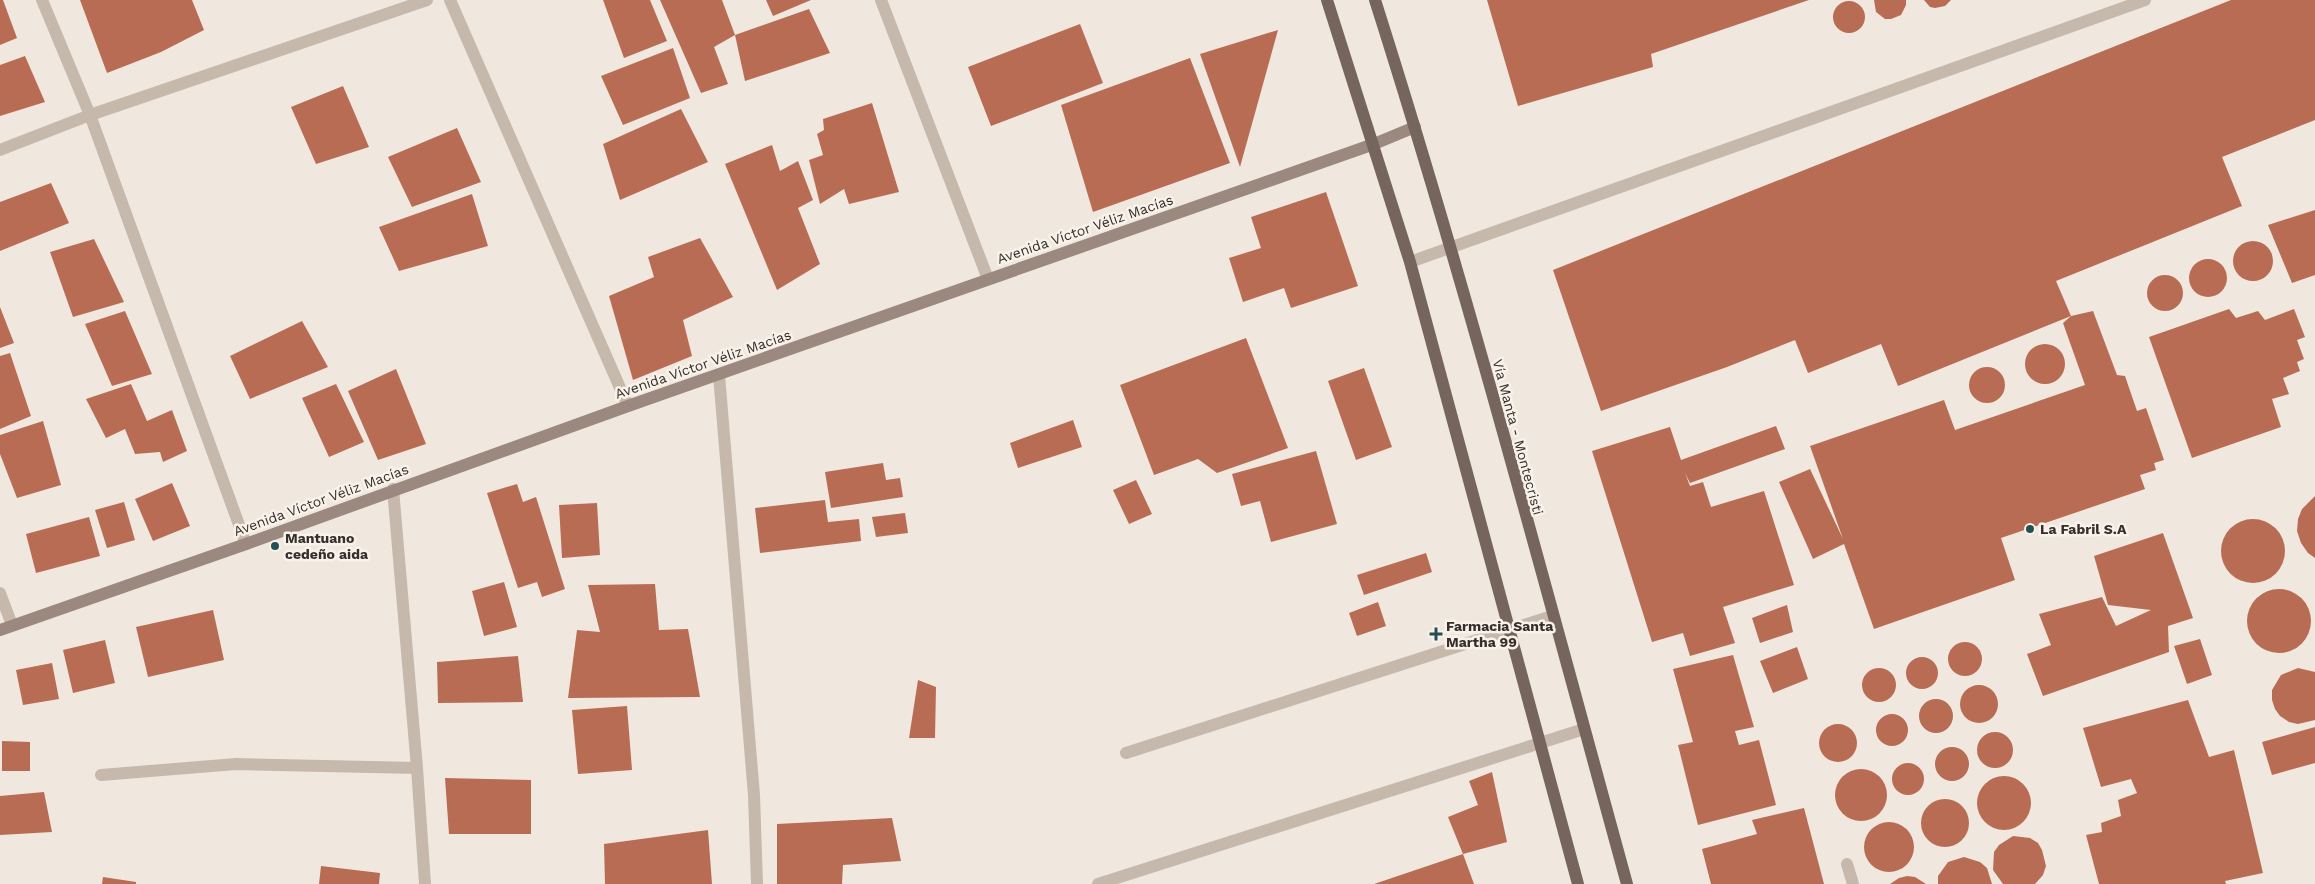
<svg xmlns="http://www.w3.org/2000/svg" width="2315" height="884" font-family="'Work Sans',sans-serif">
	<rect width="100%" height="100%" fill="#f0e8df"/>
	<path fill="#b96c54" d="M0,0h3l14,38 -17,7z
		M80,0h112l12,30 -43,22 -54,21z
		M603,0h47l17,41 -43,17z
		M660,0h62l13,35 -21,12 14,37 -27,9z
		M766,0h45l-38,16z
		M1487,0h322l-158,54 2,13 -135,39z
		M1874,0h32v5l-5,10 -10,4h-6l-9,-7z
		M1924,0h27l-6,6 -10,2 -5,-1z
		M2231,0h84v120l-93,37 20,49 -186,75 15,35 -173,70 -17,-42 -73,29 -13,-33 -68,27 -126,44 -48,-141z
		M1833 17a16 16 0 1 1 32 0a16 16 0 1 1-32 0Z
		M809,9l21,44 -85,28 -10,-46z
		M1080,24l23,59 -112,43 -23,-59z
		M1278,30l-38,137 -40,-113z
		M673,48l17,50 -67,27 -22,-49z
		M25,56l20,46 -45,14v-51z
		M1190,58l40,105 -137,49 -32,-107z
		M343,86l26,61 -53,17 -25,-57z
		M872,103l27,89 -50,12 -5,-15 -24,15 -11,-44 14,-5 -6,-21 7,-4 -1,-11z
		M681,109l27,53 -88,38 -17,-56z
		M457,128l24,54 -69,25 -24,-50z
		M772,145l8,26 18,-10 15,39 -15,8 22,56 -43,26 -52,-126z
		M51,183l18,40 -69,28v-49z
		M1326,192l32,94 -67,22 -7,-20 -41,14 -14,-44 32,-10 -10,-31z
		M472,194l16,52 -89,25 -20,-44z
		M2315,210v65l-23,8 -24,-58z
		M700,238l33,59 -50,23 9,36 -59,24 -24,-84 45,-19 -6,-20z
		M94,239l30,63 -51,15 -23,-65z
		M2233 261a20 20 0 1 1 40 0a20 20 0 1 1-40 0Z
		M2189 278a19 19 0 1 1 38 0a19 19 0 1 1-38 0Z
		M2147 293a18 18 0 1 1 36 0a18 18 0 1 1-36 0Z
		M0,307l14,36 -14,5z
		M2229,309l7,9 22,-7 7,9 29,-11 11,28 -8,3 7,19 -7,3 3,9 -17,7 6,16 -17,5 9,28 -89,31 -43,-121z
		M125,311l27,63 -40,12 -27,-62z
		M2093,311l24,64 8,1 12,35 9,-3 18,52 -10,3 2,7 -16,5 5,14 -144,49 14,42 -141,49 -30,-85 -31,15 -34,-77 31,-13 33,70 -33,-93 134,-46 11,30 130,-45 -22,-62 8,-7z
		M302,321l26,46 -78,32 -20,-43z
		M1246,338l42,110 -71,25 -19,-14 -44,16 -34,-90z
		M2025 364a20 20 0 1 1 40 0a20 20 0 1 1-40 0Z
		M10,353l21,63 -31,13v-73z
		M1969 385a18 18 0 1 1 36 0a18 18 0 1 1-36 0Z
		M1364,368l28,79 -36,13 -28,-79z
		M396,369l30,75 -48,16 -30,-69z
		M131,384l16,37 25,-11 15,41 -24,11 -3,-10 -25,2 -10,-25 -19,9 -20,-39z
		M336,384l28,58 -35,15 -27,-59z
		M1073,420l9,27 -64,21 -8,-25z
		M43,421l18,64 -44,13 -17,-44v-19z
		M1776,426l9,23 -95,34 -5,-10 5,13 13,-4 8,25 53,-16 30,94 -71,22 12,36 -45,13 -7,-23 -31,9 -60,-191 78,-24 11,33z
		M1316,451l21,73 -66,18 -11,-41 -19,5 -9,-32z
		M883,463l3,17 14,-2 3,19 -72,11 -6,-36z
		M1136,480l16,34 -23,10 -16,-34z
		M172,483l18,43 -37,15 -18,-42z
		M517,484l6,18 13,-5 29,92 -23,8 -5,-15 -19,6 -31,-95z
		M2315,496v62l-7,-5 -7,-10 -4,-12 1,-12 4,-10z
		M825,500l3,22 31,-3 2,22 -101,12 -5,-45z
		M124,502l11,38 -28,8 -12,-38z
		M597,503l3,52 -38,3 -3,-53z
		M905,513l3,20 -32,4 -4,-20z
		M89,517l11,39 -64,17 -10,-39z
		M2221 551a32 32 0 1 1 64 0a32 32 0 1 1-64 0Z
		M2163,533l30,85 -25,8 1,26 -126,44 -16,-42 24,-9 -12,-31 63,-17 14,29 35,-16 -43,-5 -14,-49z
		M1426,553l6,19 -68,23 -7,-20z
		M504,582l13,45 -33,9 -12,-45z
		M655,584l4,46 29,-1 12,68 -132,1 9,-68 23,2 -12,-47z
		M2247 621a32 32 0 1 1 64 0a32 32 0 1 1-64 0Z
		M1378,602l8,24 -29,10 -8,-23z
		M1787,605l6,27 -33,11 -8,-25z
		M213,610l11,50 -76,17 -12,-50z
		M2200,639l12,36 -25,9 -13,-38z
		M105,640l10,43 -42,10 -10,-43z
		M1948 659a17 17 0 1 1 34 0a17 17 0 1 1-34 0Z
		M1797,647l11,32 -35,14 -13,-32z
		M1733,655l21,72 -19,4 4,14 20,-5 17,65 -78,20 -20,-80 15,-3 -20,-73z
		M518,656l5,46 -85,1 -1,-41z
		M1906 673a16 16 0 1 1 32 0a16 16 0 1 1-32 0Z
		M52,663l7,36 -36,6 -7,-35z
		M1862 685a17 17 0 1 1 34 0a17 17 0 1 1-34 0Z
		M2298,668l17,4v48l-17,4 -9,-2 -9,-6 -5,-7 -3,-9v-10l9,-15z
		M918,680l18,7 -1,51h-26z
		M1960 704a19 19 0 1 1 38 0a19 19 0 1 1-38 0Z
		M1919 716a17 17 0 1 1 34 0a17 17 0 1 1-34 0Z
		M2188,700l21,57 25,-7 29,123 -38,8 1,3h-127l-13,-49 16,-3 -1,-9 20,-7 -3,-16 19,-7 -6,-14 -30,8 -18,-59z
		M627,706l5,64 -54,4 -6,-64z
		M1876 730a16 16 0 1 1 32 0a16 16 0 1 1-32 0Z
		M1819 743a19 19 0 1 1 38 0a19 19 0 1 1-38 0Z
		M2315,727v36l-43,12 -10,-33z
		M1977 750a18 18 0 1 1 36 0a18 18 0 1 1-36 0Z
		M2,741l28,1v29h-28z
		M1935 764a17 17 0 1 1 34 0a17 17 0 1 1-34 0Z
		M1892 779a16 16 0 1 1 32 0a16 16 0 1 1-32 0Z
		M1835 795a26 26 0 1 1 52 0a26 26 0 1 1-52 0Z
		M1492,772l15,70 -44,12 -15,-37 30,-12 -9,-24z
		M1977 803a27 27 0 1 1 54 0a27 27 0 1 1-54 0Z
		M445,778l86,2v54h-82z
		M44,792l8,40 -52,3v-39z
		M1921 823a24 24 0 1 1 48 0a24 24 0 1 1-48 0Z
		M1804,808l20,76h-113l-9,-35 55,-15 -5,-14z
		M892,818l9,43 -58,4 -1,19h-65v-60z
		M1864 847a25 25 0 1 1 50 0a25 25 0 1 1-50 0Z
		M708,830l4,54h-107l-1,-40z
		M2013,836l17,2 8,5 4,7 4,16 -3,9 -8,9h-32l-10,-14 1,-18 5,-7z
		M1463,854l11,30h-100z
		M1964,857l16,5 7,6 5,16h-54v-8l10,-14z
		M321,866l59,7 -1,11h-60z
		M1907,876l8,1 11,7h-36l9,-6z
		M103,877l33,5v2h-34z"/>
	<g fill="none" stroke-linecap="round" stroke-linejoin="round">
		<path stroke="#c7b8ac" stroke-width="12" d="M1126,753l426,-137
			M1847,864l6,20
			M1098,884l486,-155"/>
		<path stroke="#c7b8ac" stroke-width="12" d="M42,0l48,115 156,429
			M450,0l178,406
			M881,0l107,279
			M0,150l90,-35 337,-115
			M1410,262l735,-262
			M719,375l35,420 3,89
			M393,489l24,279 8,116
			M0,593l12,32
			M101,775l135,-11 181,4"/>
		<path stroke="#9b887e" stroke-width="12" d="M0,630l246,-86 382,-138 746,-262 41,-17"/>
		<path stroke="#76655d" stroke-width="12" d="M1327,0l83,262 168,622
			M1375,0c93,292 171,589 252,884"/>
	</g>
	<g fill="#245053" stroke="#f8f2eb" stroke-width="2">
		<circle cx="2030" cy="529" r="5"/>
		<circle cx="275" cy="546" r="5"/>
		<path d="M1433.5 626.5h5v5h5v5h-5v5h-5v-5h-5v-5h5z"/>
	</g>
	<g text-anchor="middle" stroke-width="5" stroke-linejoin="round" paint-order="stroke">
		<g font-size="14" fill="#362e2a" stroke="#f8f2eb">
			<text transform="translate(1085 229) rotate(-19)" y="5">Avenida Víctor Véliz Macías</text>
			<text transform="translate(703 364) rotate(-19)" y="5">Avenida Víctor Véliz Macías</text>
			<text transform="translate(1518 437) rotate(75)" y="5">Vía Manta - Montecristi</text>
			<text transform="translate(321 500) rotate(-20)" y="5">Avenida Víctor Véliz Macías</text>
		</g>
		<g font-size="14" font-weight="bold" fill="#362e2a" stroke="#f8f2eb" text-anchor="start">
			<text x="2040" y="534">La Fabril S.A</text>
			<text x="285" y="543">Mantuano<tspan x="285" dy="16">cedeño aida</tspan></text>
			<text x="1446" y="631">Farmacia Santa<tspan x="1446" dy="16">Martha 99</tspan></text>
		</g>
	</g>
</svg>
